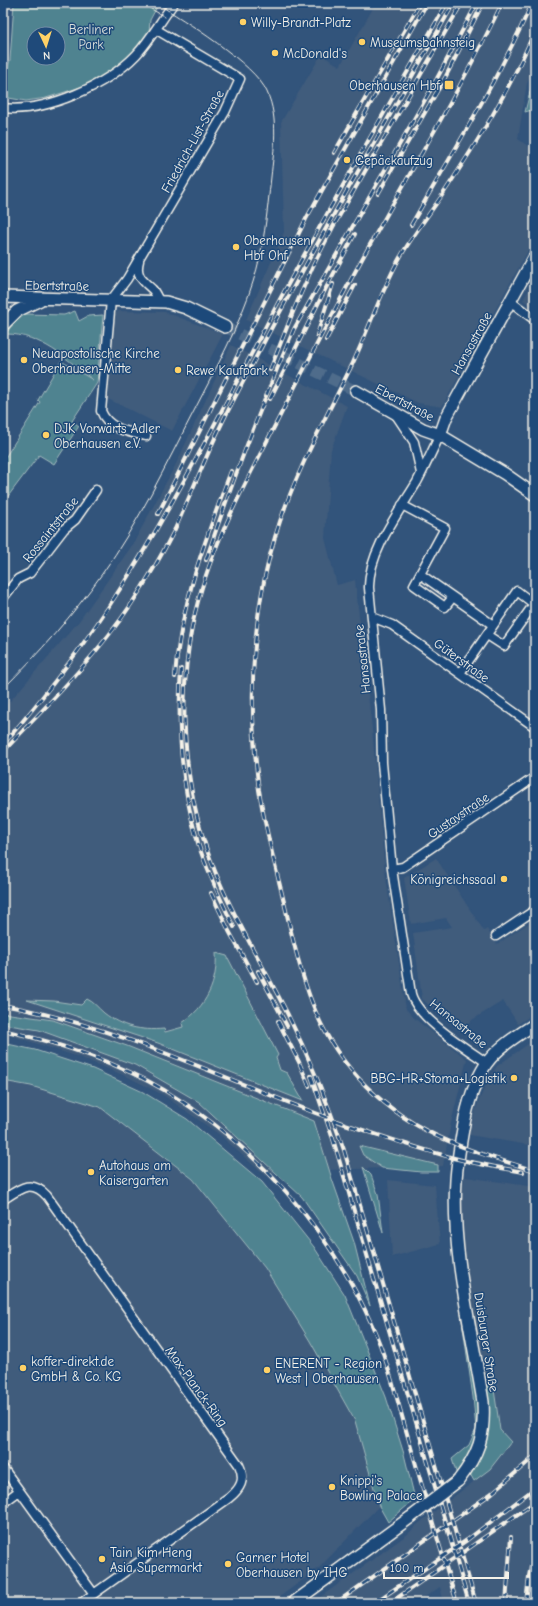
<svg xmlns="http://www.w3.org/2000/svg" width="538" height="1606" font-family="'Comic Neue',sans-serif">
	<rect width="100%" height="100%" fill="#32547b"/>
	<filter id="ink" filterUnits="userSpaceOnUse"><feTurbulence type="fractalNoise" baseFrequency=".025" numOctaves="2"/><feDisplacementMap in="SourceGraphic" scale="8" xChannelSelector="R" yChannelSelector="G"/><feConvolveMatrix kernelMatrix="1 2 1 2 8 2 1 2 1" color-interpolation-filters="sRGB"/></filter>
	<g filter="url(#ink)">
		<path fill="#3f5b7c" d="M376,3h159v61l-8,19 -9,56 17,12v87l-93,169 -24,-4 -172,-83 38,-88 -3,-110 40,-67 19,11z
			M535,279v30l-12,-9z
			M118,311l47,1 58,22 -51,97 -64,-32 7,-85z
			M231,345l116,61 -16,44 -6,88 12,47 18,-5 17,149 13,142 21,138 9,10 52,40 -16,64 -8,43 -114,4 -15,-49 -187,-75 -74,-26 -50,-7v-304l76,-88 54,-77 44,-82z
			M436,858l48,73 3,-2 10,15 38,-25v94l-17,11 -15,-23 -31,19 -10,12 -28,-22 -12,-11 -9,-66 39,-6 -6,-9 -35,6 -7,-46z
			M3,1024l36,6 96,35 64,37 76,70 -10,4 -45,-41 -57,-40 -33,-17 -51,-21 -76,-24z
			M535,1039v107l-66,-11 4,-18 6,-17 10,-22 8,-12z
			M3,1081l28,5 69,21 93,72 72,89 45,73 45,80 24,85 -61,63 -47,34h-268z
			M459,1176l76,11v416h-91l-4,-16 -24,16h-104l96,-69 11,-11 71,-54 21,-27 -11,-12 -7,-47 -11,4 -23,-154z
			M388,1180l47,5 5,59 -48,13z"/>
		<path fill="#508390" stroke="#a2babc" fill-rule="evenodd" d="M14,3h145l-9,17 -1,12 -28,34 -37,20 -38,12 -20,3 -23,-4v-17l7,-20zM34,34h24v24h-24z
			M532,84l3,1v24l-10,3z
			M75,311l4,10 9,-5 15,-1 -6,68 -25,38 7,5 -25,38 -15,-9 -36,48v-42l37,-59 -2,-2 23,-39 32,19c-26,-21 -53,-46 -87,-46l6,-9 13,-11 39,1z
			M216,953l11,3 51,99 -2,3 4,12 7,3 16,28 -145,-58 -131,-43 27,1 27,4 6,-6c7,3 11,9 17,14 18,14 37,18 60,16l1,3 18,-5 -1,-4c24,-16 36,-41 34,-70z
			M3,1013l50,7 74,26 187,75 18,58 22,63 16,64 -13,-30 -55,-79 -103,-95 -64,-37 -96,-35 -36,-6z
			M3,1043l32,7 58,19 50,23 44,27 75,63 52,65 31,48 41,102 18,57 11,45 -27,23 -9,-16 -24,-85 -45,-80 -45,-73 -72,-89 -93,-72 -69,-21 -28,-5z
			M359,1146l79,19v7h-17l-39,-4 -19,-13z
			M363,1167l8,8 7,19 5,39z
			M449,1197h5l28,190 11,-4 7,47 11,12 -21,27 -16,12 -5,-9 -10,10 -7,-23 17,-14 7,-16 -3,-32 -15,-104z"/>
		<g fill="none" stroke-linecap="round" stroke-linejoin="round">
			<path stroke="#4f6c8b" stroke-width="11" stroke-dasharray="11 5.5" stroke-linecap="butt" d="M225,327l131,64"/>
			<defs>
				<path id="street" d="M3,108c43,5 104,-23 133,-53 15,-16 25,-35 38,-52
					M139,261c-4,14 3,19 13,28 3,3 5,8 7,12
					M510,301l25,19
					M396,415l18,27 7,31
					M440,435c-8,16 -15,32 -23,47 -18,30 -49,71 -48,106l12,122 1,53 10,106 19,125c7,25 55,54 76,69
					M146,436c-18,-4 -38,-7 -45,-25l10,-111 16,-21 88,-150 10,-17 15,-33 -83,-49
					M402,505l43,23 -25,46
					M453,597l-33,-23 -6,11 31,22 8,-10 40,28
					M3,598l15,-19 12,-6 34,-44 11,-9 21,-30
					M372,617l20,8 143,102
					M460,673l57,-82 17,13 -30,42 -17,-11
					M392,869l11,-2 132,-90
					M496,936l39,-26
					M3,1200c16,-11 28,-22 44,-4l192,269c7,15 1,24 -10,33l-148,105
					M3,1468l91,126
					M3,1503l16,-12"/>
				<path id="secondary" d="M3,297l163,5 20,6 39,19
					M3,325l14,-14 23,-11
					M356,391l67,38 17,6 65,39 30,21
					M440,435l6,-17 89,-162
					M458,1481c21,-27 27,-45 25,-79 -11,-71 -32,-150 -27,-222 1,-17 4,-34 7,-51 4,-23 10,-45 23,-65 12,-17 32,-29 49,-40
					M293,1603l118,-86"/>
			</defs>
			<use href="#street" stroke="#f4f1e8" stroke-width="11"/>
			<use href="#secondary" stroke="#f4f1e8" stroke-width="14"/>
			<use href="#street" stroke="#1f4a7a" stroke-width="8"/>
			<use href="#secondary" stroke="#1f4a7a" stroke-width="11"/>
			<path stroke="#f4f1e8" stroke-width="1" d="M141,3l24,14
				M3,689c36,-36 70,-74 99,-115 37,-52 64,-109 93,-165 21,-41 44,-82 58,-127 11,-34 14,-69 18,-105 3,-28 8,-58 -4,-85 -12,-28 -83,-72 -111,-89"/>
			<defs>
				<path id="rail" d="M535,30c-24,58 -57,111 -92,164 -15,22 -32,43 -45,67 -18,33 -30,70 -46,104 -28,56 -59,112 -77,172 -24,81 -27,169 -16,253 6,38 16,75 25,112 8,34 16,70 29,103 23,61 74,110 133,135 28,13 59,21 89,31
					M334,153l86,-150
					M378,194l68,-118 37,-73
					M411,225c42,-73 87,-145 121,-222
					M317,335l16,-51
					M326,340l29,-55
					M270,370l25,-63 18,-41 20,-39 129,-224
					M270,399l56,-111 29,-54
					M158,514l148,-295 121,-216
					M206,560c26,-78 55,-155 88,-231l140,-245 43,-81
					M181,669c-4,59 0,117 17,174 9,29 23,57 36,84
					M175,677c5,-71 31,-140 56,-206
					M6,741c41,-48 80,-98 114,-152 59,-92 108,-191 159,-288 54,-100 111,-199 168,-298
					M3,752c43,-46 92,-94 127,-146 16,-24 32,-51 45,-77 19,-41 35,-84 56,-124 70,-136 147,-269 223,-402
					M211,893l18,38 28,51
					M258,971l29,55
					M3,1005c120,22 228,78 342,119 33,11 65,22 98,31 26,8 54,12 80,17
					M278,1021l21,41 10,24
					M3,1030c56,13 112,31 161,60 91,55 165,138 208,235 16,36 25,75 36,112 16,56 32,111 49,166
					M311,1076l22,63 136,464
					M336,1603l156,-110 43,-37
					M374,1603l93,-63 68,-52
					M390,1603l145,-101
					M476,1603l-132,-453c-17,-50 -37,-98 -61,-145 -32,-62 -70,-121 -86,-189 -15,-62 -17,-131 -4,-194 16,-76 56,-145 91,-214 29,-56 57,-112 88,-167 44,-79 91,-156 130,-238
					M506,1603l5,-66
					M526,1603l3,-27 6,-30"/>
			</defs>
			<use href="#rail" stroke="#f4f1e8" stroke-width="4"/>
			<use href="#rail" stroke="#1f4a7a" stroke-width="2.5" stroke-dasharray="8" stroke-linecap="butt"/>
			<defs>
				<path id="secondary-bridge" d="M411,1517l47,-36"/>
			</defs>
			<use href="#secondary-bridge" stroke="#f4f1e8" stroke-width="14" stroke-linecap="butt"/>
			<use href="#secondary-bridge" stroke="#1f4a7a" stroke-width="11"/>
		</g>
	</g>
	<g fill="#ffd166" stroke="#1f4a7a" stroke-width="1.5">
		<circle cx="243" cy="22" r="4"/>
		<circle cx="362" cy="42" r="4"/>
		<circle cx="275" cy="53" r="4"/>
		<rect x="444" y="80" width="10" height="10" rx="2"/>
		<circle cx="347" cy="160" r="4"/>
		<circle cx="236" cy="247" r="4"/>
		<circle cx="24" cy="360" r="4"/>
		<circle cx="178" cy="370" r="4"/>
		<circle cx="46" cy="435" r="4"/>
		<circle cx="504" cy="879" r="4"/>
		<circle cx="514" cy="1078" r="4"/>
		<circle cx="91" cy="1172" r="4"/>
		<circle cx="23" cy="1368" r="4"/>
		<circle cx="267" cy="1370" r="4"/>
		<circle cx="332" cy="1487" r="4"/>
		<circle cx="102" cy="1559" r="4"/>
		<circle cx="228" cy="1564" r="4"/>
	</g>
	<g text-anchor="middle" stroke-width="3" stroke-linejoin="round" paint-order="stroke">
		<g font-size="13" fill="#f4f1e8" stroke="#1f4a7a" text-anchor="start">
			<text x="251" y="27">Willy-Brandt-Platz</text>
			<text x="370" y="47">Museumsbahnsteig</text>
			<text x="283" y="58">McDonald's</text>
			<text x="440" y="90" text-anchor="end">Oberhausen Hbf</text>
			<text x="355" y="165">Gepäckaufzug</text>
			<text x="244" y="245">Oberhausen<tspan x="244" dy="15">Hbf Ohf</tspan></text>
			<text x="32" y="358">Neuapostolische Kirche<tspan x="32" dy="15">Oberhausen-Mitte</tspan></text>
			<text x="186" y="375">Rewe Kaufpark</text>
			<text x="54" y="433">DJK Vorwärts Adler<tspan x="54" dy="15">Oberhausen e.V.</tspan></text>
			<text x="496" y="884" text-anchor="end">Königreichssaal</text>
			<text x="506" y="1083" text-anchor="end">BBG-HR+Stoma+Logistik</text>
			<text x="99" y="1170">Autohaus am<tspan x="99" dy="15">Kaisergarten</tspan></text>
			<text x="31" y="1366">koffer-direkt.de<tspan x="31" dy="15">GmbH &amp; Co. KG</tspan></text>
			<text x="275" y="1368">ENERENT - Region<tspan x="275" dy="15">West | Oberhausen</tspan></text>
			<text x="340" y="1485">Knippi's<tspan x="340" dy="15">Bowling Palace</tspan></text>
			<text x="110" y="1557">Tain Kim Heng<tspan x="110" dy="15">Asia Supermarkt</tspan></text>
			<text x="236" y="1562">Garner Hotel<tspan x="236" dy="15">Oberhausen by IHG</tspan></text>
		</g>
		<g font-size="13" fill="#dbe0db" stroke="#1f4a7a">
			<text x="91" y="34">Berliner<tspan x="91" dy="15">Park</tspan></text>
		</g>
		<g font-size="13" fill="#f4f1e8" stroke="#1f4a7a">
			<text transform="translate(192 141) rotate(-61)" y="5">Friedrich-List-Straße</text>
			<text transform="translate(57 285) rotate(1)" y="5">Ebertstraße</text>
			<text transform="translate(471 343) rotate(-61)" y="5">Hansastraße</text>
			<text transform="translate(405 402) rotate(28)" y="5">Ebertstraße</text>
			<text transform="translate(50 529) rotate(-51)" y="5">Rossaintstraße</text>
			<text transform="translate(362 659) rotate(-96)" y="5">Hansastraße</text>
			<text transform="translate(462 660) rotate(36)" y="5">Güterstraße</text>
			<text transform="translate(458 815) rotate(-34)" y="5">Gustavstraße</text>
			<text transform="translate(459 1023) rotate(39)" y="5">Hansastraße</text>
			<text transform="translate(487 1342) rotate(81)" y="5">Duisburger Straße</text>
			<text transform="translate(197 1386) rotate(54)" y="5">Max-Planck-Ring</text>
		</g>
	</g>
	<rect width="538" height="1606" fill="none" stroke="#1f4a7a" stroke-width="16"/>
	<rect x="8" y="8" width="522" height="1590" fill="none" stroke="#f4f1e8" stroke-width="1.5" filter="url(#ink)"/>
	<g transform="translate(46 46) rotate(176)"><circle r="19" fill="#1f4a7a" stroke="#748da6"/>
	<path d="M0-3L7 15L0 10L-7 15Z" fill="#ffd166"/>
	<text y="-6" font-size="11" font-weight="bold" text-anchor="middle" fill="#f4f1e8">N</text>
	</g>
	<path d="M384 1572v6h124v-6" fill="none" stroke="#f4f1e8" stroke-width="2"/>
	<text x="390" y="1572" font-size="12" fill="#f4f1e8" stroke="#1f4a7a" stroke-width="3" paint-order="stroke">100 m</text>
</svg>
